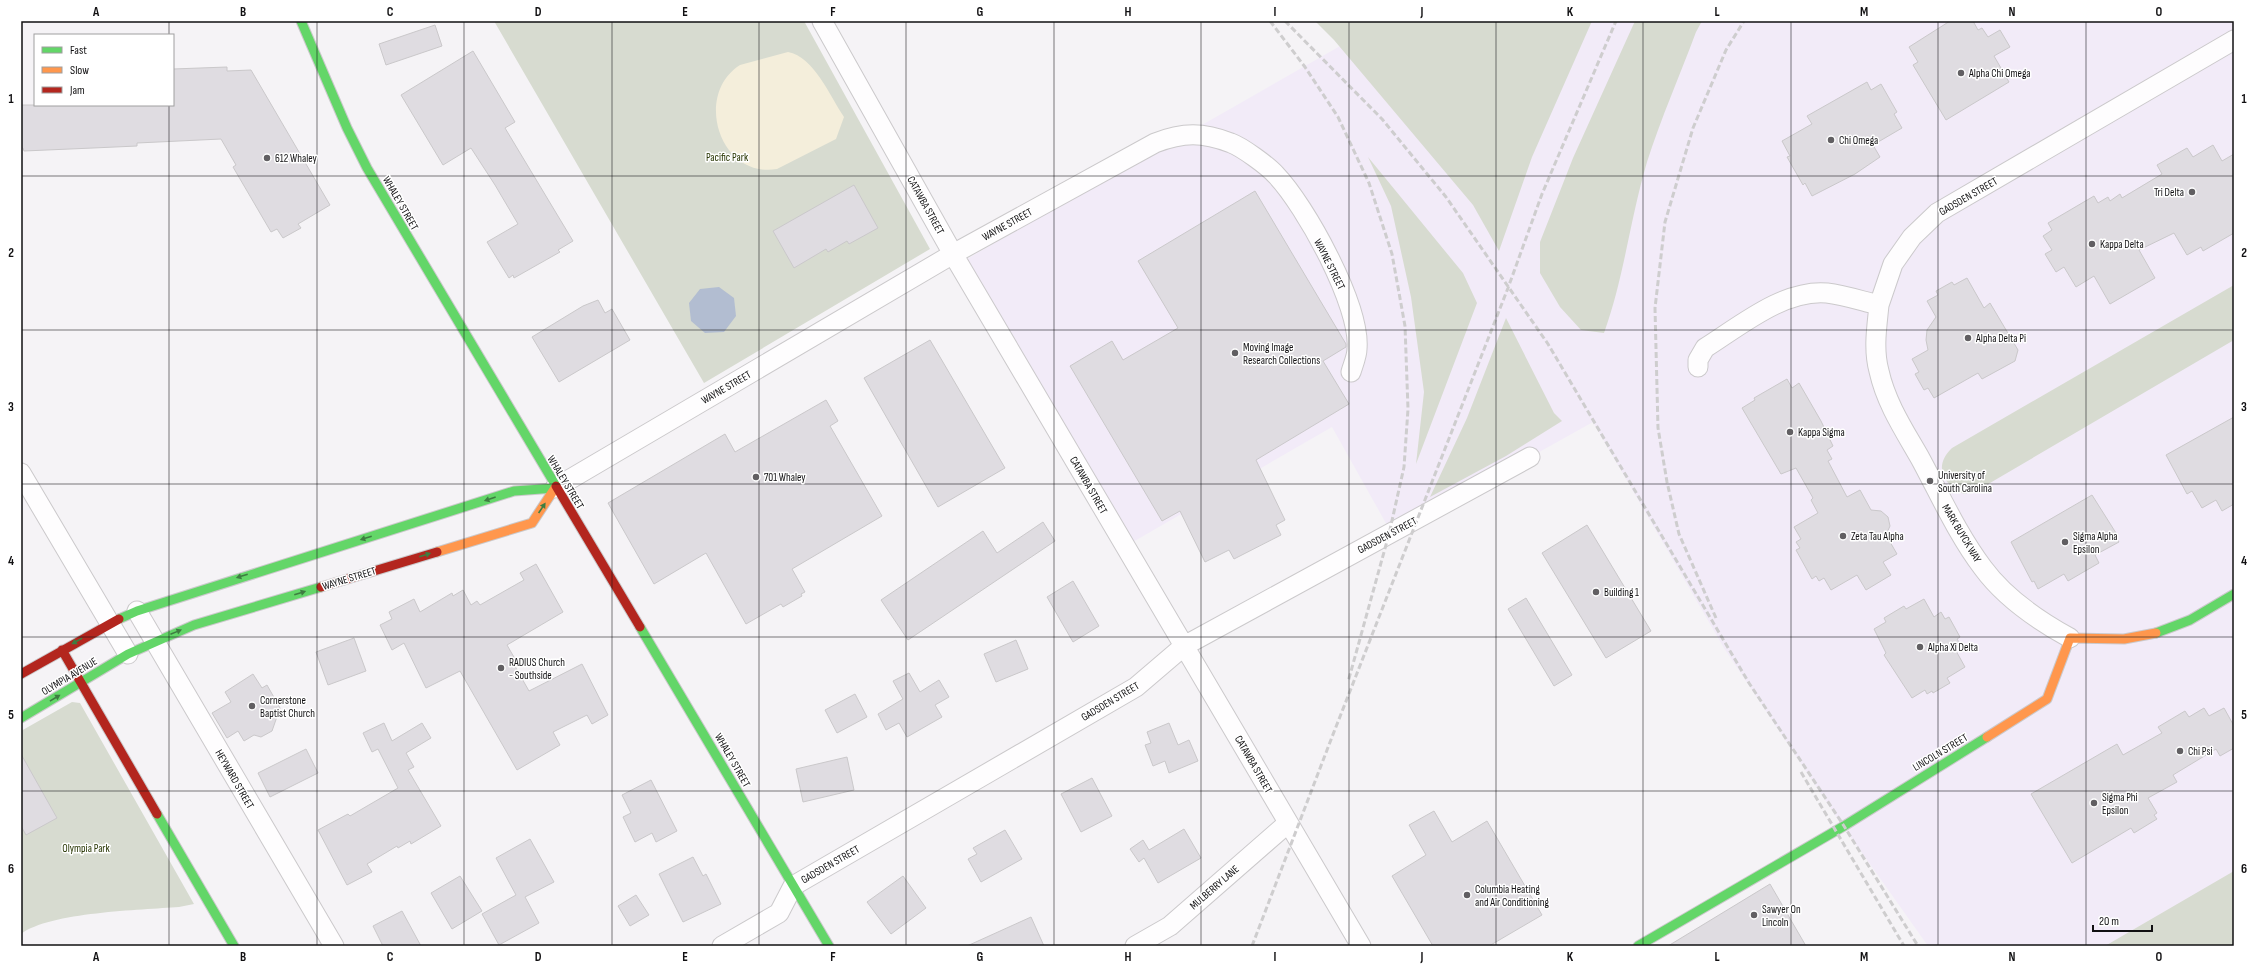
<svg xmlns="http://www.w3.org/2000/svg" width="2255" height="967" font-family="'Sofia Sans Condensed',sans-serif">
	<rect width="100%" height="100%" fill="#f5f3f6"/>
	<path fill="#f2ebf8" d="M1384,21h850v925h-306l-90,-127 -114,-171 -131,-226 -201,112 -60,-107 -213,123 -161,-286z"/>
	<path fill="#d7dbd0" d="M494,21h310l126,228 -226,134z
		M1315,21h277l-60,136 -33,94 -26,-46 -139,-165z
		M1635,21h67l-6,11c-16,43 -35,86 -49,130 -17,57 -23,116 -43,171l-23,-3 -21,-23 -20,-34v-31l33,-84z
		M1368,157l95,116 14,30 -61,161 8,-72 -13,-95 -20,-91z
		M2234,285v55l-256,150 -14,4c-21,-9 -31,-28 -12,-46z
		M1506,318l48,95 8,8 -56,35 -76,41 37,-79z
		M72,702l8,1 114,201 -15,3c-38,3 -129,5 -158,27v-203z
		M2234,871v75h-129z"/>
	<path fill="#f4eedb" d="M788,52c26,5 42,44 56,65l-8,22 -59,30c-57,10 -84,-74 -37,-104z"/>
	<path fill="#b2bdd1" d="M719,287l15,11 2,18 -12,16 -19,1 -14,-12 -2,-18 11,-14z"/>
	<path fill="#dfdce1" stroke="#cac8ca" d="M1950,21h23l5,9 4,-2 6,9 12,-7 10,17 -16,9 15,26 -63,38 -33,-55 5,-3 -9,-15z
		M435,25l7,21 -56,19 -7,-21z
		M473,51l42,71 -10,6 68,113 -15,9 2,2 -46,26 -1,-3 -4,3 -22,-36 31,-18 -23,-39 -24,-37 -28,17 -42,-70z
		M227,67v4l24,-1 79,135 -32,19 3,4 -18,10 -6,-9 -6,3 -38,-65 3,-2 -15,-26 -84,4v3l-44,2 -69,3 -1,-3h-2v-43h152v-36z
		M1867,82l4,8 10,-6 16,28 -3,2 8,14 -29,17 7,12 -25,17 -43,22 -7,-13 -2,2 -16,-28 3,-1 -8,-15 30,-17 -5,-8z
		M2213,145l9,16 12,-7v79l-31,18 -2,-4 -14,8 -13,-22 -35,17 16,28 -45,26 -16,-28 -18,11 -12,-20 -8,5 -11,-18 7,-4 -9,-14 9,-6 -4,-7 46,-27 4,7 10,-6 2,4 10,-7 2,4 40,-24 -5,-9 30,-17 6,9z
		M854,185l24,43 -29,16 -2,-3 -19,11 -2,-3 -32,19 -21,-37z
		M1255,191l91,153v3l-23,14 26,43 -93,56 29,60 -9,5 5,10 -47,24 -5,-9 -24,12 -25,-51 -18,10 -92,-155 42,-25 11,19 55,-32 -40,-67z
		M1967,278l17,30 6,-5 28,47 -3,11 -33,18 -4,-6 -44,25 -6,-10 -4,2 -9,-16 4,-2 -7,-13 16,-9 -2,-10 1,-10 9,-13 -9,-16 11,-6 -2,-4 16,-9 2,3z
		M598,300l7,13 7,-4 18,31 -71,42 -27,-45 51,-31z
		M930,340l75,128 -67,39 -74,-129z
		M1787,379l5,9 7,-5 22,38 12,25 -6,4 5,9 -4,2 19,36 13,-7 11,20 10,1 7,6 2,9 -4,9 11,19 -14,8 8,13 -25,15 -9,-15 -26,15 -7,-12 -5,3 -3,-5 -4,3 -16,-29 4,-2 -4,-6 5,-3 -7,-12 24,-14 -7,-13 2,-2 -17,-30 -15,6 -39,-66 13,-8 -1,-2z
		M826,400l12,21 -8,5 52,90 -90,53 13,23 -4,2 1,2 -19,11 -2,-3 -35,20 -40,-71 -52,31 -46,-81 117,-69 10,18z
		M2234,417v87l-12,7 -6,-11 -14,8 -10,-17 -5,3 -21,-39z
		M2092,495l24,38 -2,1 5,8 -24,13 4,8 -31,18 -4,-7 -26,15 -4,-8 -2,1 -21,-40z
		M1043,522l12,19 -147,99 -27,-40 102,-69 14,22z
		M1587,525l64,106 -45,27 -64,-105z
		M536,564l27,48 -56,33 8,14 -3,2 17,30 53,-27 26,51 -16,9 -5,-9 -34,17 7,13 -43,25 -57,-99 -34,17 -22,-45 -12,7 -12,-25 12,-6 -3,-7 25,-13 6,13 32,-19 1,3 10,-6 8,15 6,-4 3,4 44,-25 -4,-7z
		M1073,581l26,45 -26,16 -26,-45z
		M1526,598l46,77 -18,11 -46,-77z
		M1924,599l10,18 7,-5 4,7 4,-2 11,20 -3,2 4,6 -6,4 10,18 -18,11 3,5 -17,10 -1,-2 -5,3 -2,-4 -13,8 -28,-43 2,-2 -12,-24 12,-7 -2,-4 20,-12 2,3z
		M354,638l12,33 -38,14 -12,-33z
		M1016,640l12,29 -32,13 -12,-28z
		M909,673l11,19 19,-12 10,17 -14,8 7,12 -35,20 -8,-14 -13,7 -8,-16 25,-15 -10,-18z
		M253,674l9,14 5,-3 13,23 -8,23 -11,6 -7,-2 -10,6 -6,-10 -11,7 -15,-25 19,-11 -6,-10z
		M855,694l12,23 -30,16 -12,-23z
		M2204,708l5,8 15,-8 10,18v22l-14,8 -4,-7 -43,26 4,7 -29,16 9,15 -3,2 3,4 -23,14 -3,-5 -59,35 -41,-69 86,-50 6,11 39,-22 -4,-6 27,-16 4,6z
		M384,723l8,18 30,-18 9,15 -25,15 8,14 -6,3 33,56 -30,18 -1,-3 -12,7 -1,-2 -30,18 5,8 -25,13 -29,-55 30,-16 2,2 48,-28 -20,-39 -6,3 -9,-19z
		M1169,723l9,22 11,-5 9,21 -29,12 -4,-12 -12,5 -8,-21 6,-2 -4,-11z
		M306,749l12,24 -48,24 -12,-24z
		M21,754l36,64 -31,17 -5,-9z
		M847,757l7,33 -51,12 -7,-33z
		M1092,778l20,38 -31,16 -20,-38z
		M651,780l26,51 -21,11 -4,-9 -17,9 -12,-25 8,-4 -9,-18z
		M1434,811l18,31 35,-21 55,94 -53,31h-56l-41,-70 34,-21 -17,-30z
		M1184,829l17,29 -43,25 -14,-25 -5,4 -9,-13 13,-9 6,10z
		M1005,830l17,29 -41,23 -13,-23 9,-5 -4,-6z
		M530,839l24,43 -29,15 14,26 -40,22 -17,-31 34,-19 -20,-37z
		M693,857l10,19 3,-2 15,30 -38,18 -24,-48z
		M460,876l22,35 -30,18 -21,-36z
		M903,876l23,32 -35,26 -24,-32z
		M1770,884l36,62h-138z
		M636,895l13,20 -19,11 -12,-20z
		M402,911l19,35h-38l-10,-20z
		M1031,917l13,29h-77z"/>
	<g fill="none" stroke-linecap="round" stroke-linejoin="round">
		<defs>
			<path id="street" d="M822,21l131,233 408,692
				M1879,305c-2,21 -6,44 0,66 7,32 25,59 41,87 20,37 38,77 63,110 22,30 56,53 87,70
				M1698,367v-7l7,-12c35,-22 79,-59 122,-55 17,2 35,8 52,12l14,-41 19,-27 25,-24 297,-173
				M21,473l107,181
				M555,488l398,-234 202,-111c28,-11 48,-11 76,0 11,4 37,23 45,32 29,30 85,131 81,174 0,7 -4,16 -6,23
				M137,611l197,335
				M722,946l57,-33 14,-27 343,-199 48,-41 346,-189
				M1135,946l35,-20 118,-103"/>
			<path id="fast" d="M301,21l46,107 20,40 189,318
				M119,619l18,-8 377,-120 41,-3
				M640,627l189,319
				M2156,633l34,-13 44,-26
				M21,718l107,-64 66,-29 127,-38
				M157,814l77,132
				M1638,946l206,-120 143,-89"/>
			<path id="slow" d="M437,552l95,-29 23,-35
				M1987,737l60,-38 23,-61 54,1 32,-6"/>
			<path id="jam" d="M556,486l84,141
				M321,587l116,-35
				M62,650l95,164
				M21,674l98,-55"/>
		</defs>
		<use href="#street" stroke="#cbc9cb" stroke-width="21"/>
		<use href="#fast" stroke="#cbc9cb" stroke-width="11"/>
		<use href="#slow" stroke="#cbc9cb" stroke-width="11"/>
		<use href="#jam" stroke="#cbc9cb" stroke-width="11"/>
		<use href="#street" stroke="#fefdfe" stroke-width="19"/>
		<use href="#fast" stroke="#63d668" stroke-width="9"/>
		<use href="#slow" stroke="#ff974d" stroke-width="9"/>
		<use href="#jam" stroke="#b3261e" stroke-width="9"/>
		<path stroke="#cecdce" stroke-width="3" stroke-dasharray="6 3" stroke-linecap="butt" d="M1270,21l35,46 33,50 31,66 23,71 13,72 3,83 -4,58 -15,67 -41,148
			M1285,21l97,98 64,78 102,147 201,339 95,143 74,120
			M1716,618l-37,-84 -12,-52 -9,-54 -3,-120 10,-86 28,-94 33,-78 18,-29
			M1801,772l103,174
			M1252,946l80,-209 176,-449 34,-94 74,-173"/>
	</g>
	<defs><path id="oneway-solid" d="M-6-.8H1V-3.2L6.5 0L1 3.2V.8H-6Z"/></defs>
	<g fill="#3e7d41">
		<use href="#oneway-solid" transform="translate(490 499) rotate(161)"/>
		<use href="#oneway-solid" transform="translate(542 508) rotate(-56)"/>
		<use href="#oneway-solid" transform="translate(366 538) rotate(163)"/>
		<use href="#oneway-solid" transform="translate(425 555) rotate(-17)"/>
		<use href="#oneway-solid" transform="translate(242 576) rotate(163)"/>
		<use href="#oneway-solid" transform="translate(300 593) rotate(-17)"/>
		<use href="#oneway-solid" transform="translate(176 632) rotate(-22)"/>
		<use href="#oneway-solid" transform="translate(77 641) rotate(151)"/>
		<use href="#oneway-solid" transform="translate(55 698) rotate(-31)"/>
	</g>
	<path fill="none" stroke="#111012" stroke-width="1" stroke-opacity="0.55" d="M169,21v14M317,21v925M464,21v925M612,21v925M759,21v925M906,21v925M1054,21v925M1201,21v925M1349,21v925M1496,21v925M1643,21v925M1791,21v925M1938,21v925M2086,21v925M169,105v841M21,176h2213M21,330h2213M21,484h2213M21,637h2213M21,791h2213"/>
	<g fill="#615f62" stroke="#fff" stroke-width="1.5">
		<circle cx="1961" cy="73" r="4"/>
		<circle cx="1831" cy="140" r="4"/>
		<circle cx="267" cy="158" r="4"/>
		<circle cx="2192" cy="192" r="4"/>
		<circle cx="2092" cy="244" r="4"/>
		<circle cx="1968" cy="338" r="4"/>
		<circle cx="1235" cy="353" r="4"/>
		<circle cx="1790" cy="432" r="4"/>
		<circle cx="756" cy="477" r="4"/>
		<circle cx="1930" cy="481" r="4"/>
		<circle cx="1843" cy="536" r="4"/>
		<circle cx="2065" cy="542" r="4"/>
		<circle cx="1596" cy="592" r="4"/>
		<circle cx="1920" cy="647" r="4"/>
		<circle cx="501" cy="668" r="4"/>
		<circle cx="252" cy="706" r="4"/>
		<circle cx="2180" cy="751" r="4"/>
		<circle cx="2094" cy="803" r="4"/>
		<circle cx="1467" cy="895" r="4"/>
		<circle cx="1754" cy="915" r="4"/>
	</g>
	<g text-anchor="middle" stroke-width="3" stroke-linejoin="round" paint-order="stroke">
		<g font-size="11" fill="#111012" stroke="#fff" text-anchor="start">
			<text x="1969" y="77">Alpha Chi Omega</text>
			<text x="1839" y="144">Chi Omega</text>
			<text x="275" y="162">612 Whaley</text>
			<text x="2184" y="196" text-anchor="end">Tri Delta</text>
			<text x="2100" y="248">Kappa Delta</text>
			<text x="1976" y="342">Alpha Delta Pi</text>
			<text x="1243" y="351">Moving Image<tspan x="1243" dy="13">Research Collections</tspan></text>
			<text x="1798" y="436">Kappa Sigma</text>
			<text x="1938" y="479">University of<tspan x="1938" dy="13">South Carolina</tspan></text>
			<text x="764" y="481">701 Whaley</text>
			<text x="1851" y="540">Zeta Tau Alpha</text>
			<text x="2073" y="540">Sigma Alpha<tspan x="2073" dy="13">Epsilon</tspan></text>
			<text x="1604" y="596">Building 1</text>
			<text x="1928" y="651">Alpha Xi Delta</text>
			<text x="509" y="666">RADIUS Church<tspan x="509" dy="13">- Southside</tspan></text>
			<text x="260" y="704">Cornerstone<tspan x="260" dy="13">Baptist Church</tspan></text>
			<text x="2188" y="755">Chi Psi</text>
			<text x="2102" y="801">Sigma Phi<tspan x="2102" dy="13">Epsilon</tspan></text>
			<text x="1475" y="893">Columbia Heating<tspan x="1475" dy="13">and Air Conditioning</tspan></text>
			<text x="1762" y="913">Sawyer On<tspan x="1762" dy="13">Lincoln</tspan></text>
		</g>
		<g font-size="11" fill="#273502" stroke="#fff">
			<text x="727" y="161">Pacific Park</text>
			<text x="86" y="852">Olympia Park</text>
		</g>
		<g font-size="11" fill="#111012" stroke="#fff">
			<text transform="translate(1968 196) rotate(-30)" y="4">GADSDEN STREET</text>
			<text transform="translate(401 203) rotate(60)" y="4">WHALEY STREET</text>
			<text transform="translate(926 205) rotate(61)" y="4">CATAWBA STREET</text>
			<text transform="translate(1007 224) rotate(-29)" y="4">WAYNE STREET</text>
			<text transform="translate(1330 264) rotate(63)" y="4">WAYNE STREET</text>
			<text transform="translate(726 387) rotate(-30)" y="4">WAYNE STREET</text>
			<text transform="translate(566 482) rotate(59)" y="4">WHALEY STREET</text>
			<text transform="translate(1089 485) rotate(60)" y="4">CATAWBA STREET</text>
			<text transform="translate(1962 533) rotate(59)" y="4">MARK BUYCK WAY</text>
			<text transform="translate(1387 535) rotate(-28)" y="4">GADSDEN STREET</text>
			<text transform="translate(349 578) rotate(-17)" y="4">WAYNE STREET</text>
			<text transform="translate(69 676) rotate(-31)" y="4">OLYMPIA AVENUE</text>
			<text transform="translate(1110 701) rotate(-31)" y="4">GADSDEN STREET</text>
			<text transform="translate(1940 752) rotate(-31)" y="4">LINCOLN STREET</text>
			<text transform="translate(733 760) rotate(60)" y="4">WHALEY STREET</text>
			<text transform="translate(1254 764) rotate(60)" y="4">CATAWBA STREET</text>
			<text transform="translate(235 779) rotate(60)" y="4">HEYWARD STREET</text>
			<text transform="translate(830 864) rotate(-30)" y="4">GADSDEN STREET</text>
			<text transform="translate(1214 887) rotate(-41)" y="4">MULBERRY LANE</text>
		</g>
	</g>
	<rect width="2255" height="967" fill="none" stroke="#ffffff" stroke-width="44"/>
	<rect x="34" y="34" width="140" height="72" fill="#ffffff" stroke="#a09fa0"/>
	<rect x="42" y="47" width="20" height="6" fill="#63d668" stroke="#a09fa0"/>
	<text x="70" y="54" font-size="12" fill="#111012">Fast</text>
	<rect x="42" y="67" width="20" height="6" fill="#ff974d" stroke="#a09fa0"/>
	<text x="70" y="74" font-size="12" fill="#111012">Slow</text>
	<rect x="42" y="87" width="20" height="6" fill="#b3261e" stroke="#a09fa0"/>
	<text x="70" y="94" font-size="12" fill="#111012">Jam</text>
	<path d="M2093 925v6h59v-6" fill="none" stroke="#111012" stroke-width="2"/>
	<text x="2099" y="925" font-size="12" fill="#111012" stroke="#ffffff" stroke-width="3" paint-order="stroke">20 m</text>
	<rect x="22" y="22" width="2211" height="923" fill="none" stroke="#111012" stroke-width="1.5"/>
	<g font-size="13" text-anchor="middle" font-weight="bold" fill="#111012">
		<text x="96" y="16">A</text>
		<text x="243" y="16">B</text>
		<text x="390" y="16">C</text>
		<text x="538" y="16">D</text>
		<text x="685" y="16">E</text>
		<text x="833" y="16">F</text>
		<text x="980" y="16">G</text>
		<text x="1128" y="16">H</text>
		<text x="1275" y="16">I</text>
		<text x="1422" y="16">J</text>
		<text x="1570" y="16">K</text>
		<text x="1717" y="16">L</text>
		<text x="1864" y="16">M</text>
		<text x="2012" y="16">N</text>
		<text x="2159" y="16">O</text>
		<text x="11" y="103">1</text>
		<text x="2244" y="103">1</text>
		<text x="11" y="257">2</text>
		<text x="2244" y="257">2</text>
		<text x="11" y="411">3</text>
		<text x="2244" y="411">3</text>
		<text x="11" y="565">4</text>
		<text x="2244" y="565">4</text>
		<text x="11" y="719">5</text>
		<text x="2244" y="719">5</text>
		<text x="11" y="873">6</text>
		<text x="2244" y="873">6</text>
		<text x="96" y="961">A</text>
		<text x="243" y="961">B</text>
		<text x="390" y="961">C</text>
		<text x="538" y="961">D</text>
		<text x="685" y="961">E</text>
		<text x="833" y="961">F</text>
		<text x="980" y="961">G</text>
		<text x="1128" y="961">H</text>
		<text x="1275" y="961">I</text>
		<text x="1422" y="961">J</text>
		<text x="1570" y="961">K</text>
		<text x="1717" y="961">L</text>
		<text x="1864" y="961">M</text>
		<text x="2012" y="961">N</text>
		<text x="2159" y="961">O</text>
	</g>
</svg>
